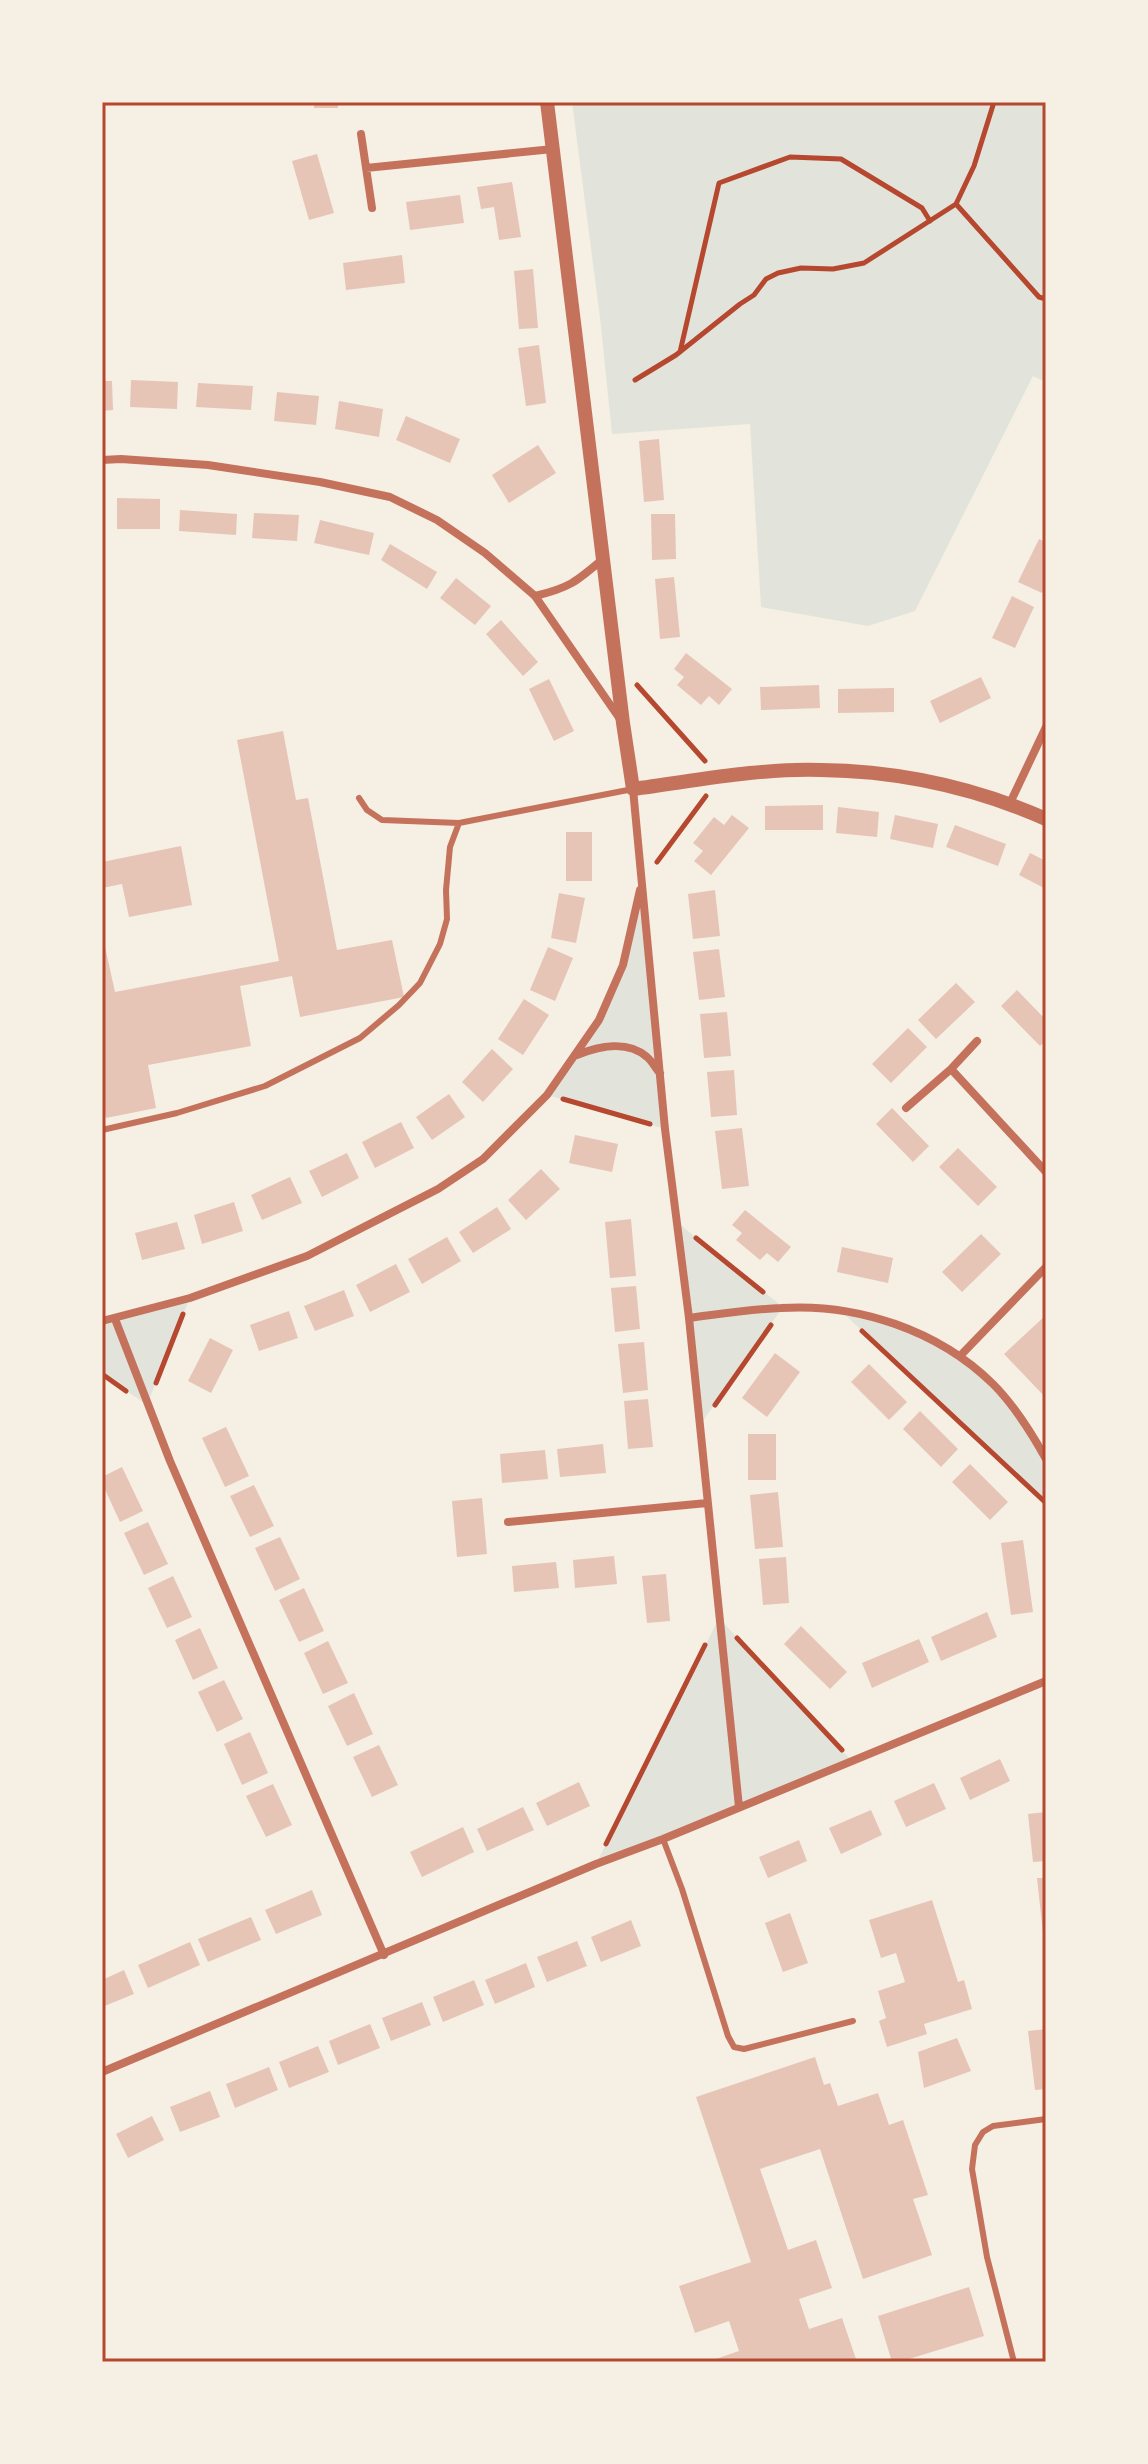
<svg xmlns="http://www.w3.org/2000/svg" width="1148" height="2464" font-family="'Space Grotesk',sans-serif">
	<rect width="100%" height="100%" fill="#f6efe4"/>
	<path fill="#e2e4dc" d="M572,102h474v280l-13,-6 -118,235 -47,15 -107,-19 -11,-183 -138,10 -12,-116z
		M642,882l23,247 -118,-34 30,-40 46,-90z
		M678,1223l105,84 -83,118z
		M190,1298l-43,107 -45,-31v-53z
		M841,1311l78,22 75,52 52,74v44z
		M719,1618l132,142 -255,104z"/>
	<path fill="#e6c5b7" d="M314,102h24v6h-24z
		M317,154l17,59 -25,7 -17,-59z
		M512,182l9,55 -22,3 -5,-33 -13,2 -4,-22z
		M460,195l4,28 -54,7 -4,-28z
		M402,255l3,28 -59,7 -3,-27z
		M533,269l5,59 -19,1 -5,-58z
		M539,345l7,58 -20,3 -8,-58z
		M131,380l47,2 -1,27 -47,-2z
		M102,381h10l1,29 -11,1z
		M198,383l55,3 -2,24 -55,-3z
		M277,392l42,4 -3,29 -42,-4z
		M339,401l44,8 -4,28 -44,-8z
		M406,416l54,23 -10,24 -54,-23z
		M659,439l5,61 -20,2 -5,-61z
		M538,445l18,28 -47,30 -17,-28z
		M117,498l43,1v30h-43z
		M180,510l57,4 -1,21 -57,-4z
		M254,513l45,2 -2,26 -45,-3z
		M651,514h24l1,45 -24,1z
		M320,520l54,13 -5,22 -55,-12z
		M1039,539l7,3v43l-4,8 -24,-11z
		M390,544l47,28 -10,17 -46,-29z
		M674,577l6,60 -20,2 -5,-60z
		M456,578l35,28 -16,19 -35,-27z
		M1012,596l22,11 -19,41 -23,-10z
		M501,620l37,42 -15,14 -37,-42z
		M686,653l46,36 -13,16 -10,-9 -8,9 -24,-20 7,-8 -10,-8z
		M981,677l10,21 -51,25 -10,-22z
		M549,679l25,52 -20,10 -25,-52z
		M819,685l1,23 -59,2 -1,-23z
		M894,688v24l-56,1v-24z
		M283,731l13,69 12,-2 29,152 55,-10 12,57 -104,20 -8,-41 -52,10 11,60 -103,19 8,43 -50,10 -4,-20v-165l13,59 164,-31 -42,-221z
		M823,805v25h-58v-24z
		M838,807l41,5 -2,25 -41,-4z
		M732,815l17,13 -38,47 -17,-14 9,-10 -10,-8 21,-26 10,8z
		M895,815l43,9 -5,24 -43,-9z
		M955,825l51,19 -8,22 -52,-19z
		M566,832h26v49h-26z
		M181,846l11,59 -63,12 -7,-33 -20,4v-26z
		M1030,853l16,8v28l-27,-14z
		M715,890l5,46 -27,3 -5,-45z
		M559,893l26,5 -9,45 -25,-5z
		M548,947l25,11 -18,43 -25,-11z
		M719,949l6,48 -26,3 -6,-48z
		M956,983l19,19 -39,37 -18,-19z
		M1017,990l29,30v20l-6,6 -39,-40z
		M524,999l25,16 -26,40 -25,-16z
		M727,1012l4,44 -27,2 -4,-44z
		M908,1028l19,19 -36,36 -19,-19z
		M492,1049l21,20 -30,33 -21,-20z
		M734,1070l3,45 -26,2 -4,-45z
		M449,1094l16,23 -33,23 -16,-23z
		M892,1108l37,38 -16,16 -37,-38z
		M401,1122l13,26 -39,20 -13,-26z
		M742,1128l7,58 -27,3 -7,-58z
		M575,1135l43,9 -6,28 -43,-9z
		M958,1148l39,39 -19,19 -39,-39z
		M347,1153l12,25 -37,19 -13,-26z
		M541,1169l19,20 -34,31 -18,-20z
		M290,1177l12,26 -40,17 -11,-25z
		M234,1202l9,29 -41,13 -8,-29z
		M497,1207l14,22 -38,24 -14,-21z
		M745,1210l46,37 -13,15 -11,-9 -7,7 -24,-20 6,-7 -10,-8z
		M631,1219l5,57 -26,2 -5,-56z
		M177,1222l8,27 -43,11 -7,-27z
		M981,1234l20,20 -39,38 -20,-20z
		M447,1237l14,24 -39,23 -14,-25z
		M842,1247l51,11 -5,25 -51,-11z
		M396,1264l14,28 -40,20 -14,-27z
		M636,1286l4,43 -25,3 -4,-44z
		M344,1290l10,26 -39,15 -11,-25z
		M289,1311l9,27 -39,13 -9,-26z
		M1046,1315v83l-42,-44z
		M210,1338l23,12 -22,43 -23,-12z
		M644,1342l4,48 -25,3 -5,-49z
		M775,1353l25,19 -33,45 -25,-19z
		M869,1364l38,38 -18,18 -38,-38z
		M648,1399l5,48 -25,2 -4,-48z
		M920,1411l38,38 -17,18 -38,-38z
		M226,1427l23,49 -24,11 -23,-49z
		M748,1434h28v46h-28z
		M603,1444l3,29 -46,4 -3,-28z
		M545,1450l3,29 -46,4 -2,-29z
		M970,1464l38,38 -18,18 -38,-38z
		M122,1467l21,44 -23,11 -18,-39v-6z
		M254,1485l20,41 -24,11 -20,-41z
		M778,1492l5,55 -28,2 -5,-54z
		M482,1498l5,56 -30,3 -5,-56z
		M148,1522l20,42 -24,11 -20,-42z
		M280,1537l20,42 -25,12 -20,-43z
		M1023,1540l10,72 -22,3 -10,-72z
		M614,1556l3,28 -42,4 -2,-28z
		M786,1557l3,46 -26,2 -4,-46z
		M556,1562l3,26 -45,4 -2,-26z
		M666,1574l4,47 -23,2 -5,-47z
		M173,1576l19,41 -25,11 -19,-40z
		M304,1588l20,43 -25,11 -20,-42z
		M987,1612l10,25 -56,24 -10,-24z
		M801,1626l46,46 -17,17 -46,-45z
		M200,1628l18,40 -25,12 -18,-40z
		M919,1639l10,23 -57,26 -10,-25z
		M328,1641l20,42 -25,11 -19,-41z
		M224,1680l19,39 -26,13 -19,-40z
		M354,1693l19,41 -26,12 -19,-40z
		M250,1732l18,41 -26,12 -18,-41z
		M379,1745l19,40 -26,12 -19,-40z
		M1000,1759l10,22 -40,19 -10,-22z
		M579,1782l11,24 -43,20 -11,-23z
		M934,1783l12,26 -40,18 -12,-26z
		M273,1784l19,41 -26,12 -20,-41z
		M523,1807l11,23 -47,21 -10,-22z
		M871,1810l11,25 -41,19 -12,-26z
		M1046,1812v49l-13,1 -5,-48z
		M463,1827l11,25 -52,25 -12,-25z
		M799,1840l8,21 -39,17 -9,-21z
		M1037,1878h9v65h-2z
		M312,1890l10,25 -46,19 -11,-24z
		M932,1900l26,82 6,-2 8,29 -48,15 3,10 -40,13 -8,-26 7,-3 -8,-27 27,-9 -9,-29 -15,5 -12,-38z
		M790,1913l18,50 -25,9 -18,-49z
		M251,1917l10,23 -53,22 -10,-23z
		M631,1920l10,26 -40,16 -10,-25z
		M577,1941l10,25 -40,16 -10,-25z
		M190,1942l10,23 -52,23 -10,-23z
		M526,1963l9,24 -40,17 -10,-24z
		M124,1970l10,24 -32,13v-27z
		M474,1980l10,25 -41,17 -10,-25z
		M422,2002l9,23 -40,16 -9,-23z
		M370,2024l10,24 -42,17 -9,-24z
		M1046,2029v60l-11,1 -7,-59z
		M957,2038l14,33 -47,17 -6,-36z
		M318,2046l11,26 -40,16 -10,-26z
		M815,2057l9,28 6,-2 8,23 40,-13 11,32 14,-5 25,75 -15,4 19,56 -69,24 -43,-130 -60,20 28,81 28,-10 16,48 -33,11 10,30 33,-11 15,44h-150l32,-11 -10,-30 -34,12 -16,-47 72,-24 -55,-165z
		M269,2067l9,23 -43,18 -9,-24z
		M210,2091l10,26 -40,15 -10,-25z
		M152,2116l12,24 -36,18 -12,-24z
		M969,2287l15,49 -85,26h-7l-14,-46z"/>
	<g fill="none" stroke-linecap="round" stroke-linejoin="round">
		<path stroke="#b5482f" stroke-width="5" d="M956,204l18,-38 20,-64
			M680,352l39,-169 71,-26 51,2 81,49 8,13
			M635,380l41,-25 64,-51 14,-9 12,-16 12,-6 23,-5 32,1 31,-6 92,-59 83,93 7,2
			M637,685l68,76
			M657,862l49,-66
			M563,1099l87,25
			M696,1238l67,54
			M862,1331l184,172
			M102,1374l24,17
			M156,1383l27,-69
			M715,1405l56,-80
			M737,1638l105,112
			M606,1844l99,-199"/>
		<path stroke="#c5725c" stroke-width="6" d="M359,798l8,12 15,10 77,3 174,-34
			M102,1130l75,-17 88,-27 95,-48 39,-33 21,-22 20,-39 7,-25 -1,-29 4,-43 9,-24
			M663,1839l19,50 46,147 6,11 10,2 109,-28
			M1014,2362l-27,-105 -15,-88 3,-24 8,-13 10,-6 53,-7"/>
		<path stroke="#c5725c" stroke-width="8" d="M361,134l11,74
			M366,168l187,-19
			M102,460l19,-1 87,6 112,17 70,15 47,23 48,33 50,43 85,123
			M535,596c34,-8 41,-14 68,-37
			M633,789l32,340 24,189 50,489
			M1010,803l36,-76
			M577,1055c22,-9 51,-15 70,2 5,4 9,12 13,16
			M951,1069l95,103
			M906,1108l45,-39 26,-28
			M689,1318c31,-4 61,-9 92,-10 76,-5 157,22 212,76 22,22 38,48 53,75
			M115,1319l55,142 214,494
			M102,1321l88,-23 117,-42 131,-67 45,-30 64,-64 52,-75 24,-55 17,-75
			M960,1356l86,-89
			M508,1522l199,-19
			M102,2072l494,-208 67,-25 383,-158"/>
		<path stroke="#c5725c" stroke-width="14" d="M547,102l76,621 10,66c62,-8 125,-21 188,-19 77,1 155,18 225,49"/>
	</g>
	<rect width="1148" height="2464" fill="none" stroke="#f6efe4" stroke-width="208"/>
	<rect x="104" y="104" width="940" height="2256" fill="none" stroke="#b5482f" stroke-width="3"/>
</svg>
